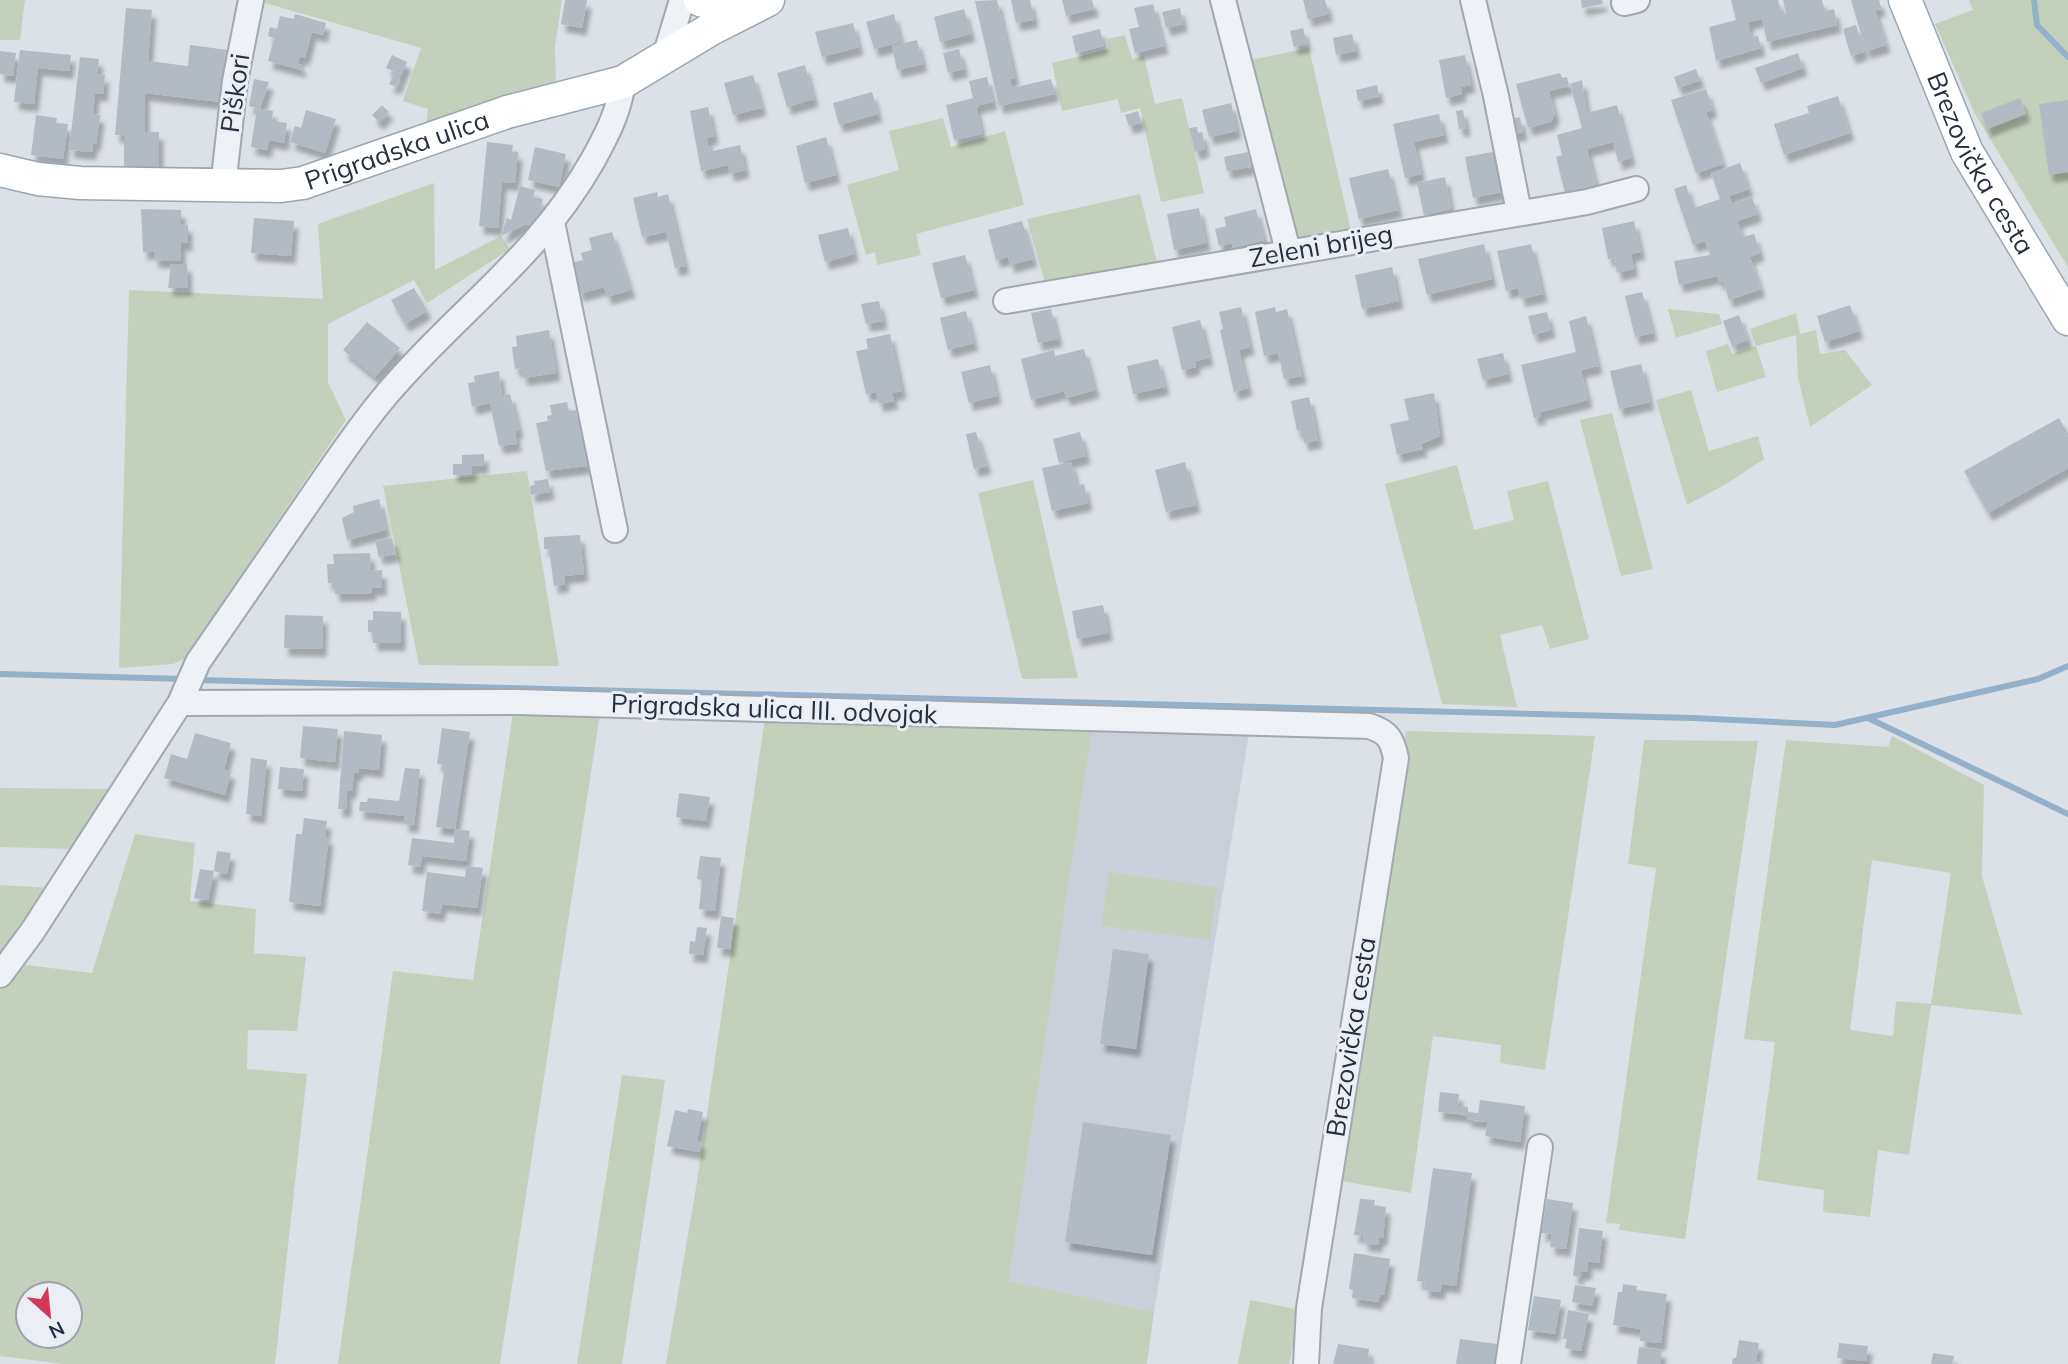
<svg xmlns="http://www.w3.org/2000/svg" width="2068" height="1364" font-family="Mulish,sans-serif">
	<defs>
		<filter id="shadow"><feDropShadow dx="4.5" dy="8" stdDeviation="2" flood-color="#0004"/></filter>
	</defs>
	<rect width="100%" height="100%" fill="#dbe1e7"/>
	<path fill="#c9d0d9" d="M1092,730l157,3 -95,579 -145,-30z"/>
	<path fill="#c3d1bc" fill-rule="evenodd" d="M0,0h25l-5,40h-20z
		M265,0h297l-7,46 1,39 -130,43 2,-19 -25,-8 18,-53 -156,-45z
		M1969,0h99v267l-93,-153 -40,-90 38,-14z
		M1125,35l7,24 12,-3 11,48 27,-6 22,95 -43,9 -21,-94 -19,5 -3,-14 -56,12 -10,-48 57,-14 -2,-10z
		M1309,48l43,187 -55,7 -47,-182z
		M943,118l8,29 54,-16 19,74 -108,29 5,21 -44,10 -2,-13 -9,3 -19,-70 52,-15 -10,-39z
		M434,183l1,87 66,-34 9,13 -83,54 -13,-23 -86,44v58l18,38 -162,239 -11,5 -54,4 10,-378 194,9 -5,-75z
		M1140,194l18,72 -112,20 -19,-67z
		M1668,309l51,5 3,10 -46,14z
		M1796,313l4,21 16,-4 4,24 25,-4 27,35 -62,42 -12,-50 -2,-42 -40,11 10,31 -49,15 -11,-41 22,-7 4,10 24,-8 -6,-17z
		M1691,390l18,61 49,-15 6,23 -36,24 -41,22 -31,-105z
		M1612,413l41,156 -32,7 -41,-156z
		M1457,465l17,65 40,-10 -7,-29 41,-10 41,158 -39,10 -8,-24 -42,10 17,72 -75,-3 -57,-220z
		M527,471l32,195 -140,-1 -36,-179z
		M1033,480l45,198 -56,1 -44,-186z
		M513,713l87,1 -100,650h-162l55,-393 80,9z
		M765,718l327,12 -83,551 145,31 -7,52h-481l31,-182z
		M1406,731l189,5 -50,334 -45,-7 1,-18 -68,-9 -22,157 -76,-13z
		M1892,736l92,49 -2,91 40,139 -91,-10 -22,150 -31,-5 -8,67 -47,-5 1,-22 -67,-10 18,-138 -31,-3 42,-299 102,7zM1872,860l79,13 -20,131 -35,-3 -3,35 -43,-6z
		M1644,740l114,1 -73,498 -66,-9 1,-6 -14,-1 50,-355 -28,-4z
		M0,788l108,1 -36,60 -72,-2z
		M135,834l60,9 -5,58 66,8 -2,44 52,4 -9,74 -49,-1 -1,39 60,5 -32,290h-212l-63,-8v-365l18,-27 74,9zM28,1294h42v42h-42z
		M1109,872l108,15 -7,53 -108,-14z
		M0,885l51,3 -51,74z
		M622,1075l43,5 -43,284h-45z
		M1250,1300l51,10 -12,54h-51z"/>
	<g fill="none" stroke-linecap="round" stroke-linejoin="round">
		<path stroke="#94b1ca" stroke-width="6" d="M2034,0l3,25 31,32
			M0,674l184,5
			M198,680l1495,38 142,7 203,-46 30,-13
			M1868,718l200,96"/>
	</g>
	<path fill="#b2bac4" filter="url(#shadow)" d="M565,0h22l-5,28 -21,-4z
		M997,0l18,78 -5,1 2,9 39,-9 4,15 -56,12 -24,-105z
		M1011,0h19l4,20 -18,3z
		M1062,0h30l2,9 -28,7z
		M1303,0h22l4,14 -21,5z
		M1581,0h21l1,4 -21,4z
		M1731,0h47l4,15 4,-1 -3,-14h39l3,11 9,-2 3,16 -70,17 -5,-23 -14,3 3,15 7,-1 3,12 -45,13 -7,-34 27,-7z
		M1851,0h28l2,8 -6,2 11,35 -20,6z
		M1153,4l11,42 -29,7 -6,-24 10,-2 -5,-19z
		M126,8l26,2 -4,51 40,5 2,-21 38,5 -7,52 -76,-9v39h14v36l-35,1v-34h-9z
		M1180,8l3,16 -17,4 -4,-16z
		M964,9l7,25 -31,8 -6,-25z
		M295,14l31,9 -3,12 -11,-3 -7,26 -5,-2 -2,8 4,1 -1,5 -33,-9 6,-23 -6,-2 2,-9 7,2 3,-13 14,3z
		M894,14l7,28 -27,7 -8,-27z
		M853,23l6,24 -37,10 -7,-25z
		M1856,25l8,27 -13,4 -8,-27z
		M1303,28l4,16 -13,3 -4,-16z
		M1100,29l4,17 -28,7 -4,-17z
		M1352,34l4,17 -20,4 -3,-17z
		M917,40l6,24 -26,6 -5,-24z
		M959,49l5,20 -16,4 -5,-20z
		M20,50l51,5 -2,16 -31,-3 -4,36 -20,-2z
		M0,51l16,2 -3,23 -13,-2z
		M1798,53l5,15 -42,15 -6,-15z
		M392,55l15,7 -11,25 -7,-3 6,-12 -9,-4z
		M1465,55l6,30 -10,2 1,7 -16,4 -7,-38z
		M80,57l19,2 -2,15 8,1 -2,19 -8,-1 -2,21 7,1 -4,29 -3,-1 -1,9 -23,-2z
		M805,65l9,34 -27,8 -10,-34z
		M1696,69l4,11 -22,8 -4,-11z
		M1560,73l2,5 5,-1 2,9 -20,5 6,23 -4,8 -23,6 -12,-44z
		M753,75l9,33 -29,7 -9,-32z
		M987,77l6,25 -17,4 6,28 -28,6 -8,-35 27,-7 -4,-17z
		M254,79l15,3 -9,27 13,2 -1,10 15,2 -3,20 -15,-3 -2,10 -16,-3 6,-39 -8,-2z
		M1582,80l5,33 30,-8 14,53 -13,4 -5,-20 -26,7 9,36 -31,8 -9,-36 6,-2 -5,-20 25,-7 -12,-44z
		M1377,85l2,11 -21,5 -2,-11z
		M1706,89l7,21 -7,2 17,52 -27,9 -25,-73z
		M872,92l6,22 -39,11 -6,-22z
		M1838,96l12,37 -66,22 -10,-31 35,-11 -2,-7z
		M2020,98l6,16 -39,15 -6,-16z
		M2068,100v72l-19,3 -10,-71z
		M1231,103l6,28 -28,6 -7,-27z
		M382,105l7,7 -10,10 -7,-7z
		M708,107l6,29 -7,2 1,9 4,-1 1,5 27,-6 5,25 -15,4 -2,-9 -27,6 -11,-60z
		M306,110l30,9 -11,34 -35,-11 5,-16 6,2z
		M1463,110l3,18 -7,1 -3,-18z
		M1138,111l3,12 -12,3 -4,-11z
		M1439,114l5,21 -30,7 7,32 -16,4 -12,-54z
		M36,115l21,3 -1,5 12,1 -5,35 -32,-4z
		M1520,117l3,15 -15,4 -3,-16z
		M1197,127l1,6 4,-1 3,17 -10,3 -6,-24z
		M826,137l10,38 -31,8 -9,-37z
		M487,142l26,3 -1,7h6l-3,31 -13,-1 -4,46 -19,-2z
		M535,147l31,7 -7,33 -31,-7z
		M1498,151l8,40 -33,7 -8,-41z
		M1248,152l3,15 -24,4 -3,-14z
		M1740,163l9,26 -20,7 3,8 20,-7 6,17 -21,7 6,16 11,-3 6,19 -10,4 11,32 -32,11 -6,-19 -4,1 -2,-6 -38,9 -5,-24 36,-6 -5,-14 -12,4 -19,-56 12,-4 8,23 26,-9 -9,-26z
		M1388,169l10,41 -39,9 -10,-41z
		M1445,177l6,32 -27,6 -7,-32z
		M520,186l15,4 -2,7 10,2 -2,8 6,2 -11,17 -10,-2 -25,12 6,-18 4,2z
		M657,192l1,5 10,-3 17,72 -10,2 -9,-36 -24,5 -9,-39z
		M1199,208l7,35 -32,7 -7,-36z
		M141,209l40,1v14l7,1v18h-7v18l-27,-1v-8h-11z
		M1256,209l8,31 -31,8 -1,-5 -13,3 -4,-17 11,-3 -2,-9z
		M254,218l40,3 -3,35 -40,-3z
		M1022,221l11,38 -23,6 -2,-8 -12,3 -8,-30z
		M1634,221l7,31 -10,2 3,15 -17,4 -3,-15 -6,1 -6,-31z
		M848,228l6,26 -29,8 -7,-27z
		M612,232l19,58 -24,7 -3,-10 -25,7 -8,-31 12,-3 -2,-7 11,-3 -3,-12z
		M1484,244l8,35 -65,16 -9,-36z
		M1531,244l12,50 -22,5 -3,-11 -12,3 -9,-40z
		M965,255l9,35 -33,8 -9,-35z
		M171,264h16l1,24h-20z
		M1392,267l7,34 -37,8 -7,-34z
		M414,288l13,23 -22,13 -14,-24z
		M1642,292l11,41 -18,4 -10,-41z
		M879,301l4,20 -17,3 -5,-20z
		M1850,305l9,26 -34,11 -8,-26z
		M1241,307l9,40 -11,3 9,38 -14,4 -14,-62 3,-1 -4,-17z
		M1275,307l1,5 11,-3 15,67 -18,3 -6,-26 -14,3 -9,-44z
		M1051,309l7,30 -20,4 -7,-30z
		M966,311l8,32 -26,7 -8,-32z
		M1547,312l4,18 -18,5 -5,-19z
		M1739,315l9,25 -16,6 -9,-25z
		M1586,316l12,50 -17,4 7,30 -47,12v4l-7,2 -13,-53 55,-13 -7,-31z
		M1200,320l9,38 -14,3 1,6 -14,3 -10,-43z
		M367,322l33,26 -25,29 -32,-27z
		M549,330l7,43 -33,5 -2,-10 -6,1 -3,-22 5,-1 -1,-10z
		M890,334l12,57 -10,2 2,8 -15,3 -3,-12 -10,2 -10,-43 12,-2 -2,-10z
		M1084,349l11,41 -29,8 -2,-7 -33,9 -10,-41 33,-9 1,6z
		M1503,353l5,21 -25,6 -6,-21z
		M1158,359l7,28 -32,7 -6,-28z
		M1641,364l9,38 -31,7 -9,-38z
		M990,365l7,31 -28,7 -8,-31z
		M499,371l3,25 8,-2 9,36 -4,1 2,13 -18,2 -9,-43 -18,4 -4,-24 7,-1 -1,-6z
		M1434,393l6,43 -19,8 2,5 -26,6 -7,-31 19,-4 -5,-21z
		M1309,397l9,43 -14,3 -3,-13 -4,1 -6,-30z
		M567,402l2,9 7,-1 11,56 -41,5 -10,-48 12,-2 -1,-5 5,-1 -2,-10z
		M2059,418l9,16v34l-80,45 -24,-42z
		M976,432l11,34 -13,3 -8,-35z
		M1080,432l6,24 -27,7 -6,-24z
		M484,454v12h-12v8l-19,1v-11h9v-9z
		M1071,462l6,24 7,-2 4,19 -36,8 -10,-43z
		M1185,462l11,43 -30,7 -11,-42z
		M548,479l2,13 -19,3 -1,-9 5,-1 -1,-4z
		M379,499l7,31 -39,10 -5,-22 12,-6 -1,-6z
		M580,535l4,39 -20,2 1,8 -11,2 -5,-37h-5v-12z
		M392,538l4,16 -17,3 -4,-16z
		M370,553l1,18 11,-1v18h-11l1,5 -37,1 -1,-11h-6l-1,-19h7l-1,-10z
		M1103,605l5,28 -31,6 -5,-28z
		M373,611l28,1v31h-28v-11h-5v-12h5z
		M285,615l38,1 -1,33 -38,-1z
		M303,726l35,3 -3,33 -35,-4z
		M442,728l28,4 -15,97 15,2 -4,30 -44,-5 -2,11 -12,-2 4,-27 42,5 1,-14 -19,-2 9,-62 -8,-1z
		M344,731l38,4 -3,35 -20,-2 -1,5h-4l-2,18h-5v18h-9z
		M195,733l36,10 -7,27 7,2 -6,23 -61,-17 7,-24 16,5z
		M251,758l16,2 -6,56 -15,-2z
		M280,767l24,2 -2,22 -24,-2z
		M405,768l15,1 -6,56 -10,-1 1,-8 -46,-5 1,-9h7l1,-4 31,3z
		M679,793l31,4 -4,24 -30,-4z
		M304,818l23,3 -2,16 4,1 -9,68 -31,-4 7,-68h6z
		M217,851l14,2 -4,21 -13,-3 -6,29 -14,-2 6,-29 14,2z
		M700,856l21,2 -6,53 -16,-2 3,-29 -5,-1z
		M466,866l17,2 -6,40 -35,-4 -2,10 -18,-3 5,-39 38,5z
		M721,916l13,2 -4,31 -13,-1z
		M697,927l10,1 -4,27 -14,-1 1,-13 5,1z
		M1113,949l36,5 -13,95 -36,-5z
		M1440,1092l19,2 -1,12 10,1v5l10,1 2,-13 45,6 -5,36 -35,-6 3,-14 -21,-3v-4l-29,-3z
		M688,1109l15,3 -6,29h4l-2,11 -32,-6 8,-36 12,3z
		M1083,1122l88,13 -19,120 -87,-13z
		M1433,1168l39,5 -16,113 -14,-2 -2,8 -16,-2 1,-8 -8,-1z
		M1360,1199l15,1 -1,5 12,2 -3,31h-4l-1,7 -15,-2 1,-7 -10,-1z
		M1547,1199l26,4 -7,46 -16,-2 2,-13 -11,-1z
		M1579,1228l24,3 -4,32 -11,-2 -1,11h-7l-1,5 -6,-1z
		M1354,1253l36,6 -6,36 -4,-1 -2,8 -26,-4 1,-8 -4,-1z
		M1623,1284l14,2 -1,4 31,4 -6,49 -21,-2 1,-12 -28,-4 5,-33h4z
		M1575,1285l21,3 -4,18 -20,-4z
		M1534,1296l27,4 -6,34 -27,-4z
		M1568,1310l21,4 -8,37 -16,-3 2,-9h-4z
		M1460,1339l37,5 -3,20h-38z
		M1739,1340l20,3 -3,18 9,3h-33l1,-6h3z
		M1839,1343l29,3 -2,15 -29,-3z
		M1338,1344l31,5 -1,9 5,1v5h-40z
		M1639,1347l23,3 -2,14h-23z
		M1933,1353l21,3 -2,8h-21z"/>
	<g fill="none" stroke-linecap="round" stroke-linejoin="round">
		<defs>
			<path id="minor" d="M1223,0l65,251
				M1473,0l23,96 23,116
				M1624,3l13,-3
				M664,60l18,-60
				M223,186l12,-105 16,-81
				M552,222l63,308
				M1006,301l581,-99 49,-13
				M180,703l337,-1 852,24c19,6 23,13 27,32l-87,550 -3,56
				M0,975l32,-43 148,-229 18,-41c37,-54 74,-107 111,-161 25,-36 49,-73 78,-107 70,-83 150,-135 206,-234 14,-26 26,-48 30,-78
				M1508,1364l32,-217"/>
			<g id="major">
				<path d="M700,0l43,12"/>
				<path id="s1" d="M1905,0l62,152 101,167"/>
				<path id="s2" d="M0,170l38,9 42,4 201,3 22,-3 204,-71 116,-30 88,-53 57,-29"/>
			</g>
		</defs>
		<use href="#minor" stroke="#a1a8b1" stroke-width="28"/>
		<use href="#major" stroke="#9aa6b3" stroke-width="35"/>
		<use href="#minor" stroke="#eef1f5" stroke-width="24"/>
		<use href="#major" stroke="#fff" stroke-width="32"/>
	</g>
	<g text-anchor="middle" stroke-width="6" stroke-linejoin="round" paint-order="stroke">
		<g font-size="26" fill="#252f3e" stroke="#ebeff5">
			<text transform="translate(235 93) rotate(-82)" y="9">Piškori</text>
			<text dy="9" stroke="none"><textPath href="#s2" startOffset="404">Prigradska ulica</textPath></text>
			<text dy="9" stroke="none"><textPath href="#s1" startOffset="180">Brezovička cesta</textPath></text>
			<text transform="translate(1321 246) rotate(-10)" y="9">Zeleni brijeg</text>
			<text transform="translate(774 709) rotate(2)" y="9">Prigradska ulica III. odvojak</text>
			<text transform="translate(1351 1037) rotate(-81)" y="9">Brezovička cesta</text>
		</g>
	</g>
	<g transform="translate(49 1315) rotate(153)"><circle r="33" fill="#ebeff5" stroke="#9ca2ac" stroke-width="2"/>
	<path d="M0-5L12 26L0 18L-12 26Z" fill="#d53758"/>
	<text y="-10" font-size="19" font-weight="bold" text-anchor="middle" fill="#252f3e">N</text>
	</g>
</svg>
